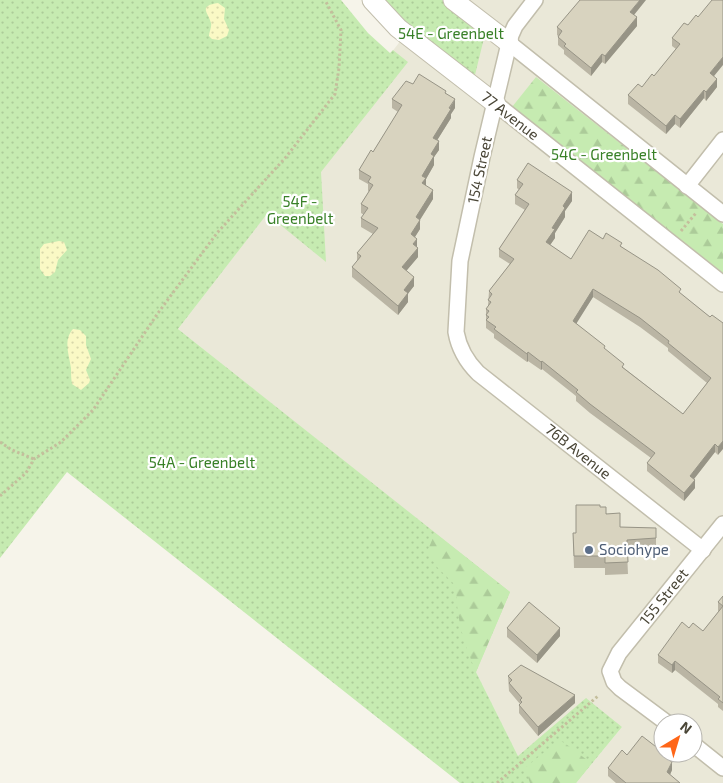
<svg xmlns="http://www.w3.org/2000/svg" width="723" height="783" font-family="'Exo 2',sans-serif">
	<defs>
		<pattern id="green-dots" width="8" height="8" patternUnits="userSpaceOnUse" patternTransform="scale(1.25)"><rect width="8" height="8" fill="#c6ebb1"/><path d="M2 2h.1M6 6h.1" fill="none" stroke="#accb99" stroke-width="1.8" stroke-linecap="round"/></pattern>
		<pattern id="forest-firs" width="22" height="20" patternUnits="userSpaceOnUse" patternTransform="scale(1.25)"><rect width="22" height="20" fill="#c6ebb1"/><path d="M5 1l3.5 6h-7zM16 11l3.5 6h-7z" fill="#accb99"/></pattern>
		<pattern id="sand-dots" width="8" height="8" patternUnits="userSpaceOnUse" patternTransform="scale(1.25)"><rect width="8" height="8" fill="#faf9c5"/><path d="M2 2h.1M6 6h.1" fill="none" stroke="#d8d7aa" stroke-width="1.8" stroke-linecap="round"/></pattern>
	</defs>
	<rect width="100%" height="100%" fill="#f6f4ea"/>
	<path fill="#eae8d8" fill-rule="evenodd" d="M432,0h291v783h-147l46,-56 -104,29 -42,-84 33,-80 -331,-263zM663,723h30v30h-30z"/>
	<path fill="url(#green-dots)" d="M0,0h341l27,33 22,20 3,-3 15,12 -87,110 5,90 -59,-48 -89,115 332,263 -34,80 42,84 68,-58 36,29 -46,56h-116l-393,-311 -67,86z
		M383,0h59l43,34 -11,45 -72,-57z"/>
	<path fill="url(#forest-firs)" d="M536,77l187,147v49l-211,-166z
		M435,533l75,59 -34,80c-13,-32 -19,-50 -20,-86l-19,-19 -10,-15z
		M559,740c12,6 21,16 33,23l-16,20h-46l-5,-15z"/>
	<path fill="url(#sand-dots)" d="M218,3l7,5 -1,11 5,11 -2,6 -8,4 -7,-1 -3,-3c0,-4 3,-9 2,-13 -3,-11 -13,-17 7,-20z
		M59,241l5,1 3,8 -9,10 -3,12 -5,4h-5l-5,-7v-20l4,-5z
		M73,329l7,1 6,6v9l5,14 -5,11 4,10 -1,3 -8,7 -9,-6c-1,-5 -1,-11 -1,-16 -2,-13 -8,-28 2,-39z"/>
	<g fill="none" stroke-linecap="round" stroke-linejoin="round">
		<defs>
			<g id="minor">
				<path id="s1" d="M535,0l-20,26 -4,9 -29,122 -22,104 -4,71c3,17 10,29 22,41l225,177"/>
				<path d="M509,43l214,171"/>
				<path d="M496,104l227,180"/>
				<path d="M687,186l36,-46"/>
				<path id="s2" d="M667,723l-47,-35 -6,-6 -4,-11 9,-18 104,-129"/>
				<path d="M693,744l30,24"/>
			</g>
			<path id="tertiary" d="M372,0l26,28 98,76
				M453,0l56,43"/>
		</defs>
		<use href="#minor" stroke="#c2beac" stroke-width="18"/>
		<use href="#tertiary" stroke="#c2beac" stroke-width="21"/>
		<path stroke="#c4be9c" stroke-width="3" stroke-dasharray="2.5 2.5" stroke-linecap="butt" d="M681,231l15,-18
			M0,442l12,8 22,9
			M0,496l26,-23 8,-14 27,-17 32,-32 65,-97 59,-80 69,-76 49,-63 4,-26 2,-38 -16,-30
			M497,783l101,-87"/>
		<use href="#minor" stroke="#fff" stroke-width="15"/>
		<use href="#tertiary" stroke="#fff" stroke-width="19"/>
	</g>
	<path fill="#bab5a4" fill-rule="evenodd" d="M634,15l3,11 -32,38 -3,-2 -11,14 -27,-22v-4l-6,-5v-9l-1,-1v-8z
		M698,17l19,70 -11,14 -2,-3 -24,30 -5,-4 -9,10 -38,-30v-9l14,-8 12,-11 22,-27 -4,-3v-8z
		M413,84l33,9 9,15 -4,6v4l-14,22 2,10 -5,7v8l-8,14v7l7,13 -13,21v9l-5,8 3,20 -12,14 8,15 -6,7v9l-10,13 -46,-38v-10l5,-6v-8l16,-19 -12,-7v-9l3,-3 -3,-2v-9l8,-12 -1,-1v-7l-9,-5v-9l14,-18 25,-40 -6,-4v-9z
		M517,180l55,21 -7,10v6l-10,16v5l-5,7 21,14 32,-20 19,8 88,70 13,6 -5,132 -3,-3 -21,27 1,9 -11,13 -37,-30v-8l4,-5 -61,-45 -14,-12v-5l-34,-27 -1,1 -13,-9 -1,1 -33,-24v-4l-8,-6v-19l2,-3 1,-15 21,-27 -11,-7v-8l26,-39 -10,-6v-9l4,-5 -2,-2zM593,297l47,30 28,21v3l39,32 -24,31 -59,-46 -19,-18 -29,-27z
		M600,507l20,20 36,1v22l-29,2 1,22 -23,1v-7h-31l-1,-35h3z
		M723,596v115l-5,-4v-3l-43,-34 -3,3 -14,-10v-8l31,-27 14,3 16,-20h-1v-9z
		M507,628l53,8 -23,27 -30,-26z
		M508,676l67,27 -37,33 -19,-23v-8l1,-1 -11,-13z
		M627,755l37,1 8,14 -2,5 10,8h-64l-8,-7v-8z"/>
	<path fill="#979486" d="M640,0h6l-16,20v-8z
		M637,17v9l-32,38v-8z
		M602,54v8l-11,14v-8z
		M723,57v8l-13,16v-8z
		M717,79v8l-11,14v-9z
		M704,90v8l-24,30v-9z
		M455,99v9l-4,6v4l-18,29v-9z
		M675,115v9l-9,10v-8z
		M439,141v9l-5,7v8l-8,14v8l-4,6v-17l9,-22z
		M433,190v9l-17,27v-9z
		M572,192v9l-7,10v6l-10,16v5l-9,13v-9l6,-14 11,-22z
		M420,220v9l-9,14v-9z
		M417,239v9l-4,-4z
		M418,248v9l-16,19v-9z
		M414,277v9l-10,13v-9z
		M593,289v8l-20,32v-8z
		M408,293v9l-10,13v-9z
		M528,352v9l-1,1v-8z
		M542,361v8l-1,1v-8z
		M723,441v8l-5,6v-8z
		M715,444v8l-25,32v-8z
		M695,480v8l-11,13v-8z
		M560,628v8l-23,27v-8z
		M675,661v9l-3,3v-8z
		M575,695v8l-37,33v-9z
		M672,762v8l-5,11v-9z"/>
	<path fill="#d8d3bf" stroke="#979486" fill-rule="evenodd" d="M580,0h60l-10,12 7,5 -32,39 -3,-2 -11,14 -27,-22 2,-2 -8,-7 4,-6 -5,-4z
		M712,0h11v57l-13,16 7,6 -11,13 -2,-2 -24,29 -5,-4 -9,11 -38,-31 10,-11 4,3 10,-13 2,2 26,-32 -8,-6 12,-15 4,2 8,-10 2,2z
		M419,74l27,17 -1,2 10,6 -6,9 2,1 -18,29 6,3 -8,13 3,2 -12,20 4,2 -4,5 11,7 -17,27 4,3 -9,14 6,5 -4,5 5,4 -16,19 12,10 -10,13 4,3 -10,13 -46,-39 9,-11 -4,-3 21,-25 -17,-10 7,-10 -7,-4 12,-19 -5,-3 3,-5 -12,-7 12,-20 2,2 29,-47 -10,-6 14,-18 7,3z
		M528,163l44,29 -9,14 2,2 -13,20 3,1 -9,13 25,17 18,-29 14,9 3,-6 16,10 -2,3 38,24 23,19 -2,3 31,25 2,-2 11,8v118l-5,6 -3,-3 -25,32 5,4 -11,13 -37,-30 8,-10 -65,-49 -14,-12 2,-2 -36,-29 -1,1 -13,-10 -1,2 -33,-25 2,-2 -10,-7 3,-3 -3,-2 3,-4 -3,-2 5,-7 -3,-2 4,-6 -3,-3 25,-32 -15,-10 30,-45 -14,-9 8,-11 -6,-4zM593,289l47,29 29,23 -1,2 43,35 -28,36 -61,-47 2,-3 -20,-16 1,-2 -32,-25z
		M576,505h24v2h6v7l14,-1v14l36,1v10l-29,2 1,22 -23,1v-7h-31l-1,-23h3z
		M723,596v107l-5,-4 2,-2 -45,-36 -3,4 -14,-10 24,-33 7,6 4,-5 10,8 20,-25 -5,-4z
		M529,602l31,26 -23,27 -30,-27z
		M521,665l54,30 -37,32 -19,-22 3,-3 -2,-2 2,-2 -13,-15 3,-3 -4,-4z
		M642,736l22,17 -2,2 10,7 -5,10 13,11h-54l-18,-15 14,-18 5,5z"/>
	<circle fill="#5c6f8a" stroke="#fff" stroke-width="2" cx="589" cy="550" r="5"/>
	<g text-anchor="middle" stroke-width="4.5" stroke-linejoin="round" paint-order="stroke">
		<g font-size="15" fill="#388027" stroke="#fff">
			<text x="451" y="39">54E - Greenbelt</text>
			<text x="604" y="160">54C - Greenbelt</text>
			<text x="300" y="207">54F -<tspan x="300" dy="17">Greenbelt</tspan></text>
			<text x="202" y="468">54A - Greenbelt</text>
		</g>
		<g font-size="15" fill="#4a4637" stroke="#fff">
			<text transform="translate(510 116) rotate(38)" y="5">77 Avenue</text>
			<text transform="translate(480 170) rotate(-78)" y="5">154 Street</text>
			<text dy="5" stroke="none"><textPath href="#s1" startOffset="520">76B Avenue</textPath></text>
			<text dy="5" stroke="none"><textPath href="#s2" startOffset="171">155 Street</textPath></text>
		</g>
		<g font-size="15" fill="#4e5e75" stroke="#fff" text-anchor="start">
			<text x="599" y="555">Sociohype</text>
		</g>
	</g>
	<g transform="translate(678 738) rotate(38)"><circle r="24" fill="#ffffff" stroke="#b7b5af"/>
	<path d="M0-4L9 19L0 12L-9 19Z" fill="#ff6618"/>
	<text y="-8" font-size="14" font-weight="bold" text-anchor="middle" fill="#4a4637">N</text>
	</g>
</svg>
